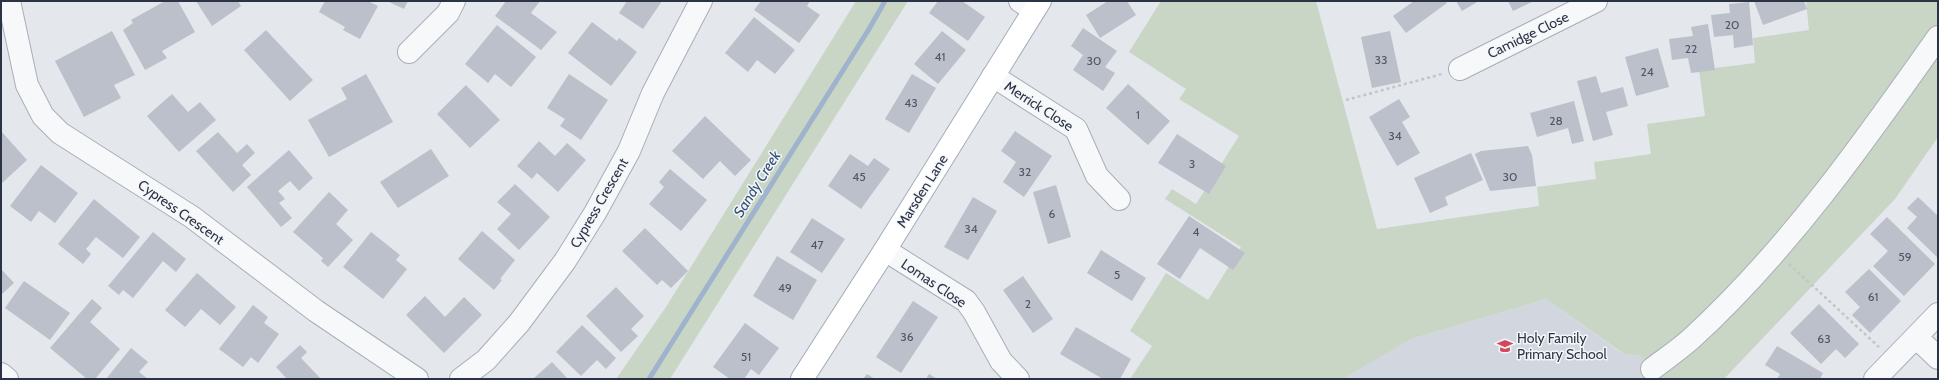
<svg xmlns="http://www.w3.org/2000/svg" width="1939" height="380" font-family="Cabin,sans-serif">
	<rect width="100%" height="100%" fill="#e4e7ec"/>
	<path fill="#d2d6de" d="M1546,299l77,55 18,2 16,23h-314l68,-40z"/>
	<path fill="#c9d6c5" d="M856,1h52l-238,378h-54l50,-72z
		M1161,1h155l61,228 162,-23 -2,-19 59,-8 -2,-17 57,-8 -4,-30 58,-8 -6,-46 56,-7 -2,-25 56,-8 -3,-29h132v136l-43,62 -171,180h-67l-16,-23 -17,-2 -78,-55 -135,40 -68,40h-213l22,-33 -22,-15 36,-58 42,27 33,-53 -76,-48 7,-10 24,15 43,-68 -60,-37 7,-10 -57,-37z"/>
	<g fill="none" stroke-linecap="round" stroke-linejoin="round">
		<path stroke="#9fb4cc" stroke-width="5" d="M649,379l220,-350 16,-28"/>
	</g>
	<path fill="#bbc0ca" d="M165,1h13l17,31 -33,19 5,7 -22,12 -22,-40 10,-7 -2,-3z
		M196,1h42l3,5 -29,20z
		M325,1h43l10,5 -18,33 -17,-9 2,-3 -26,-15z
		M387,1h21l-4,8z
		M506,1h34l-9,12 26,19 -16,18 -46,-34z
		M627,1h35l-19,28 -24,-16z
		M761,1h49l-3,5 13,9 -21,28 -45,-33z
		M938,1h24l23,16 -17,24 -39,-28z
		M1108,1h19l9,14 -36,23 -14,-23z
		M1414,1h31l2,2 -41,30 -13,-17z
		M1456,1h23l-17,10z
		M1508,1h26l-21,10z
		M1754,1h50l3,8 -44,16z
		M1749,2l4,43 -19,3 -1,-13 -19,2 -3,-22 19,-2 -1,-9z
		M754,17l41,33 -20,24 -18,-14 -9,12 -23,-19z
		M592,22l25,19 2,-3 18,14 -26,34 -43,-33z
		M1708,24l7,46 -24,3 -3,-15 -16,2 -3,-21 24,-3 -2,-9z
		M497,25l39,32 -25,30 -16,-13 -7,9 -23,-19z
		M1083,28l34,23 -12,16 10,6 -12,18 -30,-21 10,-15 -12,-9z
		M266,30l47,50 -23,21 -46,-51z
		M112,31l23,44 -21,10 7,13 -37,19 -29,-56z
		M942,31l24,19 -28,34 -24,-20z
		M1390,31l11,51 -29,6 -11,-51z
		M1658,48l11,39 -33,9 -11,-39z
		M366,74l27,48 -64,35 -21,-37 39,-21 -6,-11z
		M569,74l39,26 -27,40 -21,-14 5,-7 -18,-11z
		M912,74l24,14 -27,45 -24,-14z
		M1596,76l5,17 22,-6 5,19 -22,6 7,23 -20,6 -16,-60z
		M1128,84l42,37 -22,24 -42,-37z
		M466,85l34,35 -30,28 -33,-34z
		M172,94l16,18 12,-10 16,18 -37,32 -32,-36z
		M1399,99l11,18 -8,5 18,31 -23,13 -28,-49z
		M1574,101l10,40 -12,3 -4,-16 -31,9 -7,-24z
		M705,116l46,44 -16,16 -15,-15 -17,18 -31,-28z
		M1,131l26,29 -26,24z
		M1015,131l37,25 -28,41 -21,-15 13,-20 -15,-11z
		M218,132l19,21 10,-9 8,9 -13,12 9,10 -18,17 -37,-41z
		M1177,134l49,32 -17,28 -51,-31z
		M539,141l16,15 12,-13 19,17 -28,32 -21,-19 -5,6 -15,-13z
		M1528,146l4,9 4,31 -46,5 -15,-37 6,-3z
		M431,149l18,27 -51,32 -18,-26z
		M289,150l24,28 -14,13 -9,-10 -12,10 7,8 -6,4 13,15 -11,9 -34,-40z
		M1471,153l12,27 -38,17 3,8 -18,8 -16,-35z
		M850,154l18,12 6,-8 16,11 -29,40 -33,-23z
		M41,165l37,28 -23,30 -16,-12 -8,11 -21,-16z
		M670,169l37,31 -26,31 -32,-27 15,-17 -5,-5z
		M515,184l35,33 -31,33 -22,-21 14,-15 -14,-12z
		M1056,185l15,52 -23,7 -15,-52z
		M329,192l19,18 -12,14 17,16 -25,27 -7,-6 2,-3 -30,-26z
		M973,197l24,14 -29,49 -24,-13z
		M1918,197l19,18 1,-1v44l-31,-30 10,-11 -10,-9z
		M94,199l46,38 -17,21 -27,-21 -10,12 5,5 -8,10 -25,-20z
		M1189,216l56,37 -12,17 -33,-22 -20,31 -23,-15z
		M1887,217l48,47 -31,32 -31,-30 15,-15 -18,-17z
		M812,218l33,21 -23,34 -32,-21z
		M645,228l43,43 -17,17 -9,-8 -5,5 -35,-34z
		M482,231l33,29 -15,19 2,1 -8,10 -36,-31z
		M153,232l33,27 -10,13 -13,-11 -30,37 -10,-8 -4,5 -11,-9z
		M371,232l29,23 -4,5 11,9 -24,30 -40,-32z
		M1101,250l45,28 -14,23 -45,-28z
		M777,256l40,24 -24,40 -40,-24z
		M1,269l13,14 -13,12z
		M1869,269l32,32 -31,32 -18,-18 8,-8 -15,-15z
		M197,273l39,34 -16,18 -19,-16 -16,18 -20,-17z
		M1023,276l30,43 -20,14 -30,-43z
		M24,281l46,32 -20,27 -45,-32z
		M616,287l28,29 -13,13 7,7 -17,16 -35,-36z
		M425,296l20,21 19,-20 18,18 -38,38 -38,-38z
		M92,299l10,9 -12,14 30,27 -25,30h-8l-37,-31z
		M913,301l25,16 -37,56 -25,-16z
		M1819,304l40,40 -14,14 -9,-9 -15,15 -31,-31z
		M253,305l15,12 -4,6 15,11 -21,29 -7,-6 -8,10 -24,-18z
		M745,323l34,25 -20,27 -8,-6 -7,10h-14l-17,-12z
		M582,325l34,33 -10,11 -9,-9 -16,16 -25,-24z
		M1076,327l55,32 -11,20h-17l-43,-25z
		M300,345l7,7 -6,6 20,21h-34l-11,-12z
		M1777,346l46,27 -3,6h-43l3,-5 -15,-9z
		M131,348l17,14 -9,10 9,7h-42z
		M552,362l16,17h-35z
		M867,374l8,5h-12z
		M929,374l8,5h-11z"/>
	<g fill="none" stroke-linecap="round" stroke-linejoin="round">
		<defs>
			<path id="minor" d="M9,1l18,84 16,31 17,17 132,84 124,94 101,68
				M1020,1l14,9
				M409,52l39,-39 6,-12
				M1460,69l136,-68
				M993,76l83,53 21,47 22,23
				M885,250l81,51 8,11 27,49 17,18
				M1916,337l22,21
				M1652,369c13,-10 28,-20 40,-31 96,-88 172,-196 246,-301
				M1,374l6,5
				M461,379l25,-19 33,-37 46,-62 30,-48 34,-62 24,-58 48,-92
				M1875,379l63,-65"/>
			<path id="major" d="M802,379l83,-129 155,-249"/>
		</defs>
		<use href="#minor" stroke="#a9aeb7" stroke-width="24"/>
		<use href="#major" stroke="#a3abb8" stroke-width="24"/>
		<path stroke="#c2c5cb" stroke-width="2.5" stroke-dasharray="3 3" stroke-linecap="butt" d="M1346,100l96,-26
			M1789,264l90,83"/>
		<use href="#minor" stroke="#f7f8fa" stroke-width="22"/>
		<use href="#major" stroke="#fff" stroke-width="22"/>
	</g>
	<defs>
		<symbol id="school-bare" viewBox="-9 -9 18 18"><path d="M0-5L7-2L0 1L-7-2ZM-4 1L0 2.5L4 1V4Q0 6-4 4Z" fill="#d1495b" stroke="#f4f6f9" stroke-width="2.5" paint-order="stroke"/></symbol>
	</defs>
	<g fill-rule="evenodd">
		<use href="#school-bare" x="1494" y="335" width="22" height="22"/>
	</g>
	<g text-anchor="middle" stroke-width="3" stroke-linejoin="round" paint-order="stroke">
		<g font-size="12" fill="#4f5766">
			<text x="1732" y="29">20</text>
			<text x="1691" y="53">22</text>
			<text x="940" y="61">41</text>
			<text x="1381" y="64">33</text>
			<text x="1094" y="65">30</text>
			<text x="1647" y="76">24</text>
			<text x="911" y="107">43</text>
			<text x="1138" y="119">1</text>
			<text x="1556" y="125">28</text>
			<text x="1395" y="140">34</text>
			<text x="1192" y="168">3</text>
			<text x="1025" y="176">32</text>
			<text x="859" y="181">45</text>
			<text x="1510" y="181">30</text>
			<text x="1052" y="218">6</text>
			<text x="971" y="233">34</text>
			<text x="1196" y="236">4</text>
			<text x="817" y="249">47</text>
			<text x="1905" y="261">59</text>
			<text x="1117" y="279">5</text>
			<text x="785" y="292">49</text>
			<text x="1873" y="301">61</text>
			<text x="1028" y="308">2</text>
			<text x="907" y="341">36</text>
			<text x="1824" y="343">63</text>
			<text x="746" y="361">51</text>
		</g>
		<g font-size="14" fill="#2b3445" stroke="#f4f6f9">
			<text transform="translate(1528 35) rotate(-26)" y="5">Camidge Close</text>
			<text transform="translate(1039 106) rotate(33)" y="5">Merrick Close</text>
			<text transform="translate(922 191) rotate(-58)" y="5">Marsden Lane</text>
			<text transform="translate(599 203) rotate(-60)" y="5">Cypress Crescent</text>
			<text transform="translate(181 212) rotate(35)" y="5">Cypress Crescent</text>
			<text transform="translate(934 283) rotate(34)" y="5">Lomas Close</text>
		</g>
		<g font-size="14" fill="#2b3445" stroke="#f4f6f9" text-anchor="start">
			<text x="1517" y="343">Holy Family<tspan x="1517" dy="16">Primary School</tspan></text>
		</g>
		<g font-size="15" font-style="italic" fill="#34527a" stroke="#f4f6f9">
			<text transform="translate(757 184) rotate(-58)" y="5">Sandy Creek</text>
		</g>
	</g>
	<rect width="1939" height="380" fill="none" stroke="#2b3445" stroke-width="4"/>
</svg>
